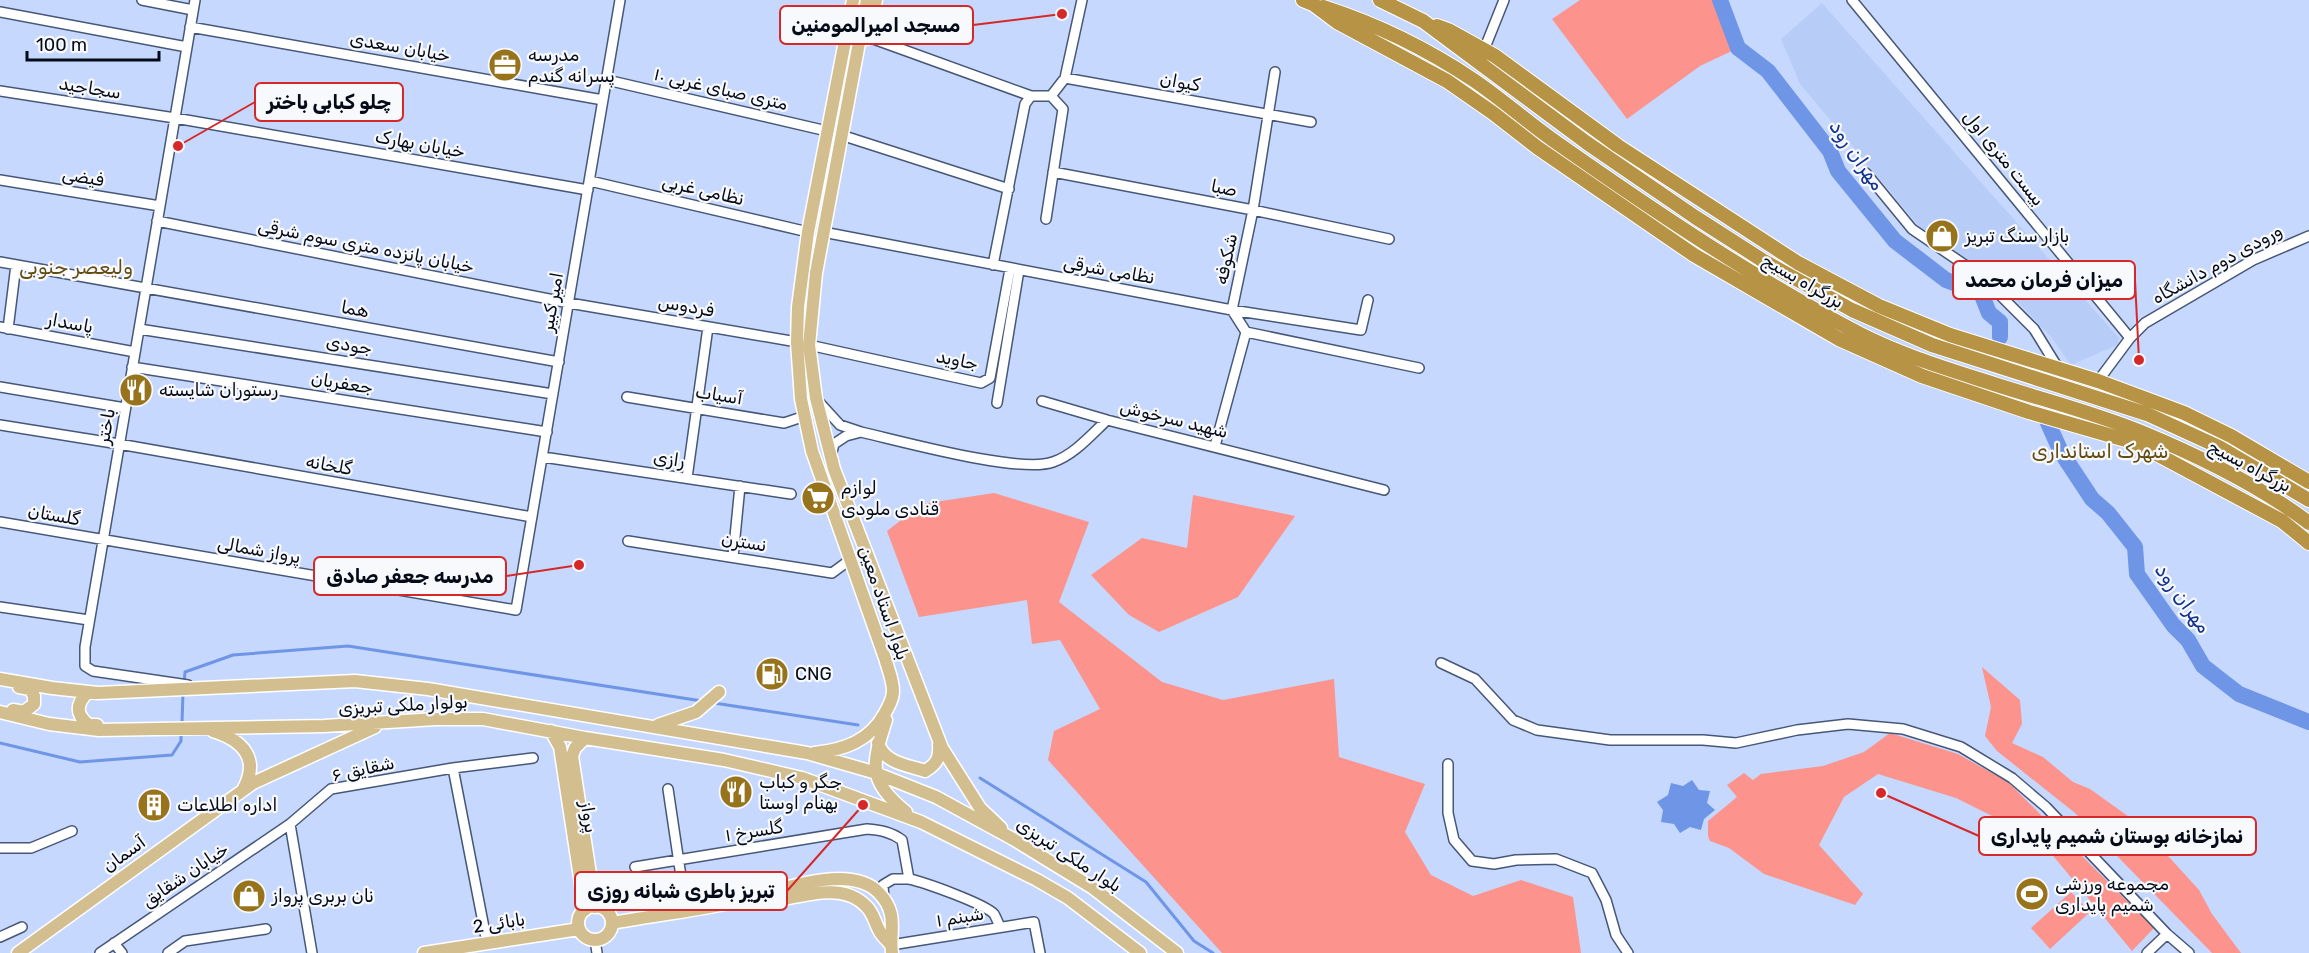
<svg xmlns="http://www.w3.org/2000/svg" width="2309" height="953" font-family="Rubik,Vazirmatn,sans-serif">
	<rect width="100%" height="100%" fill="#c6d8fe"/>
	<path fill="#b7cdf8" d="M1822,3l297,335 -2,7 -46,20 -19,-27 -55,-58 -79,-55 -118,-141 -19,-45z"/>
	<path fill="#fc938c" d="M1580,0h136l22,48 -38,18 -73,53 -75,-100z
		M994,493l95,29 -30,80 103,80 61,18 111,-21 5,78 86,27 -20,48 26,43 42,21 48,-16 52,17 8,56h-359l-174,-193 6,-29 46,-22 -40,-69 -28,4 -5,-44 -108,17 -32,-86 35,-27z
		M1193,495l102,21 -57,81 -79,35 -30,-17 -38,-40 51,-37 45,10z
		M1982,667l38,33 2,24 -10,19 31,14 30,25 17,7 49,35 60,66 13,24 29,39h-29l-137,-140 -78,-62 -12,-15 6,-29z
		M1890,733l68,21 50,28 146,146 -22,23 -92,-111 -84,-42 -78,-24 -34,23 -25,48 44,49 -8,11 -91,-31 -35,-26 -19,-7 -2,-5v-15l29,-24 -10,-12 17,-12 9,7 8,-6 62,-8 41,-14z
		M2071,892l19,20 -40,37 -19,-21z"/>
	<path fill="#6f95e7" d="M1692,780l7,10 11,1 -3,12 8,7 -11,9 -3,11 -11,-3 -10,6 -6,-9 -13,-2 2,-12 -6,-8 11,-7 3,-12 12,3z"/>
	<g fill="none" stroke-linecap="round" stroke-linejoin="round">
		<path stroke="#6f95e7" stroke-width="3" d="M184,684l1,-12 48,-17 115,-9 354,55
			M714,703l144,22
			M182,723l1,-30
			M0,743l80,19 92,-7 9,-14v-7
			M980,778l166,104 48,59 19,12"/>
		<path stroke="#6f95e7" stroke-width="16" d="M1720,0l18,48 30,23 62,80 8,20 57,70 51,39 35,13 8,20 11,9v15
			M2048,423l13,29 31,47 16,14 27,34 2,27 36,51 15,15 15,26 36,28 70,28"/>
		<defs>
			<path id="minor" d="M142,0l51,10
				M1852,0l278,338
				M0,12l187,35
				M190,27l413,73
				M868,37l163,59
				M1484,50l20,-50
				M1065,78l17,-78
				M607,80l220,51
				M0,91l175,27 413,72
				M1051,96l14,-18 246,44
				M841,135l168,54
				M1053,172l200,38 136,29
				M1866,173l46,56 69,47 53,53 24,39
				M0,180l160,26
				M590,181l218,51
				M157,221l412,82 228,39
				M823,232l409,78 129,20 7,-30
				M0,262l559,100
				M993,265l32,-161 6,-8h20l12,13 -17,110
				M0,327l135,25
				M8,329l8,-64
				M139,329l414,65
				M1246,332l173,36
				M809,345l172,38 9,-5 20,-109
				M132,367l415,65
				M2098,381l32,-43 15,-15 108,-63 56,-24
				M0,387l125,21
				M627,397l157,26 21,-7
				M818,401l22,24 21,7 -15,4 -12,8 -3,12
				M1042,401l65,19 277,70
				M997,403l22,-133
				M0,425l119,19 413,73
				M861,432c40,9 159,42 192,30 21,-7 38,-27 54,-42
				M1215,446l31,-114 -14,-22 21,-100 22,-138
				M543,457l248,37
				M687,478l21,-151
				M0,522l516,88 104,-610
				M628,541l204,32 19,-14
				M733,557l7,-71
				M0,607l89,13
				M1441,663l34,16 38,41 24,10 73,10h93l33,3 61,-13 51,-6 55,5 58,18 51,31 34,29 121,127 22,19
				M188,685l-95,-14 -8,-5v-19l110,-647
				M1448,764v49l6,27 18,21 22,3 22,-4 40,-1 36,14 14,27 10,35 12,18
				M453,768l34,175
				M668,789l18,121
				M290,824l22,129
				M0,848h31l41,-17
				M635,867l232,-38c13,1 24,3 35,11l7,39c15,3 76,25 85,35 2,3 4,9 6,13
				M884,900l-1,-15 10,-6h16
				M0,937l22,-10
				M595,940l2,13
				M114,943l8,10
				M891,945l143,-23 6,31
				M100,953l190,-129 41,-35 122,-21 80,-10
				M168,953l17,-12 81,-12
				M2147,953l20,-19"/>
			<path id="major" d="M867,0l-51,273 -7,72 7,53 18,71 108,279 38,60 21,20
				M867,39l9,-39
				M0,679l52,9 46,5 257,-12 73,8 379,64 66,19 63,25 77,42 80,49 84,65
				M88,692c-12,12 -13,22 1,33h8
				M13,710l11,2 10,-8v-8l-4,-7 -11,-2
				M0,712l49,12 50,6 225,-4 112,-7h47l102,19 139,22 78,18 119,44 116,58 31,18 72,55
				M886,720c-14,44 -19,60 20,92
				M658,725l38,-13 23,-20
				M213,731c29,9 47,27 31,57
				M551,731l9,16 2,13 23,150
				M585,738l-10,10 -3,8 23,151
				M878,743c6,20 29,22 47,28 12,-7 15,-13 14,-27
				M814,753c30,-3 56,-12 71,-40 4,-8 8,-13 8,-22 0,-11 -5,-22 -8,-33l-73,-207 -11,-52 -4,-57 1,-35 10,-75 45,-232
				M745,903c7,-1 15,0 23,-1 30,-4 73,-22 98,4 8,8 8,15 13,24 2,5 8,10 12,15
				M578 923a17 17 0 1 1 34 0a17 17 0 1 1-34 0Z
				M612,923c39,-7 79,-12 118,-20 37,-8 118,-43 149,-10 20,21 10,37 13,60
				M18,953l235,-170 122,-56
				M424,953l155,-24"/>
			<path id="highway" d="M1303,0l10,4 24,18 110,59 46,32 45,35 156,107 145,84 83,37 107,36 107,31 146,78 27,22
				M1380,0l43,21 164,122 108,74 67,43 90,50 80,35 215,69 72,33 90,53
				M1323,7c53,17 106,43 152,74 29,20 56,44 85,64 97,68 195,134 300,189 43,22 91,36 137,51 47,15 98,28 144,47 58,24 118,53 168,91
				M1437,26l11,4 47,26 123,90 180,117 81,43 71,29 148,46 86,32 47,23 78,46"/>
		</defs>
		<use href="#minor" stroke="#475777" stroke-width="12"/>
		<use href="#major" stroke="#fff" stroke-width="15"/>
		<use href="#highway" stroke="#fff" stroke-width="16"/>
		<use href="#minor" stroke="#fff" stroke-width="9"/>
		<use href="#major" stroke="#d3be8f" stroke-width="12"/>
		<use href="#highway" stroke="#b69345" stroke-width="14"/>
	</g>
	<defs>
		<symbol id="office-disc" viewBox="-11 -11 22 22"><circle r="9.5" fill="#97731c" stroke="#f7f9fd"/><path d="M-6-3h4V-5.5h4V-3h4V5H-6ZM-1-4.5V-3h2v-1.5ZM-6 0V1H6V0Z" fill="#fff"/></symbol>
		<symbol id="shop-disc" viewBox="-11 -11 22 22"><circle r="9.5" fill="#97731c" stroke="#f7f9fd"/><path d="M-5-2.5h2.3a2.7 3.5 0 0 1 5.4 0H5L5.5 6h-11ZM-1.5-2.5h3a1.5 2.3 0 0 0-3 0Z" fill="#fff"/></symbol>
		<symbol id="restaurant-disc" viewBox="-11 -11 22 22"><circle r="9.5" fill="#97731c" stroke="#f7f9fd"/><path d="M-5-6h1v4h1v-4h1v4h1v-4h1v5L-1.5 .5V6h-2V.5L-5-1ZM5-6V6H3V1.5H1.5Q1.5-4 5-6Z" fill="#fff"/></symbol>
		<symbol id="supermarket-disc" viewBox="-11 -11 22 22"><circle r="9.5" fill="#97731c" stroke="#f7f9fd"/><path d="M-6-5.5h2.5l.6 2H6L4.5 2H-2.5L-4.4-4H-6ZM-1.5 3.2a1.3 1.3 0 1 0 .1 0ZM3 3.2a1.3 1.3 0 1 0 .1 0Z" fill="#fff"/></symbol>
		<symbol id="fuel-disc" viewBox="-11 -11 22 22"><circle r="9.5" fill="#97731c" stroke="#f7f9fd"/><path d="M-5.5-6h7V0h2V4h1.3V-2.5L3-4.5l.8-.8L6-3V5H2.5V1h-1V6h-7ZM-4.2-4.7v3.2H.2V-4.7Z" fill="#fff"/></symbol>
		<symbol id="building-disc" viewBox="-11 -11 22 22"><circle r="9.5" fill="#97731c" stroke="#f7f9fd"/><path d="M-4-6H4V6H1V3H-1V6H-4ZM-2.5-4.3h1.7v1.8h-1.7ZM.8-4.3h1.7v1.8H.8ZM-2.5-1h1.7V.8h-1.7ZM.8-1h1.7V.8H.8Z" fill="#fff"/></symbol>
		<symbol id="stadium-disc" viewBox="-11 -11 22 22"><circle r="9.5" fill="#97731c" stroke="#f7f9fd"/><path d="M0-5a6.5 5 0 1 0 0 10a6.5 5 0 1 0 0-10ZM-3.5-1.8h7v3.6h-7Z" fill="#fff"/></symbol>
	</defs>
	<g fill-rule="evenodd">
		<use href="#office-disc" x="486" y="46" width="38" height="38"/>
		<use href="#shop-disc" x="1923" y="217" width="38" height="38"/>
		<use href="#restaurant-disc" x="117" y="371" width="38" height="38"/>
		<use href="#supermarket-disc" x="799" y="479" width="38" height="38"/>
		<use href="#fuel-disc" x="753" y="655" width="38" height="38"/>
		<use href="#restaurant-disc" x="717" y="773" width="38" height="38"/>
		<use href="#building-disc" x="135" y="786" width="38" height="38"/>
		<use href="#stadium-disc" x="2013" y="875" width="38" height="38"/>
		<use href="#shop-disc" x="230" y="877" width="38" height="38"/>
	</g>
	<g text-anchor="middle" stroke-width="4.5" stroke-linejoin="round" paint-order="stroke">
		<g font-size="18" fill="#060b18" stroke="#f7f9fd">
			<text transform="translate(400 47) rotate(10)" y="6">خیابان سعدی</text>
			<text transform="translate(1180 82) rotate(10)" y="6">کیوان</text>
			<text transform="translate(90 88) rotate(9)" y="6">سجاجید</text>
			<text transform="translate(721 89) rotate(13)" y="6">۱۰ متری صبای غربی</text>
			<text transform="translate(420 144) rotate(10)" y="6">خیابان بهارک</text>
			<text transform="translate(2004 158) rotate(51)" y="6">بیست متری اول</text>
			<text transform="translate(83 177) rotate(9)" y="6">فیضی</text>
			<text transform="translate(1224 188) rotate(11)" y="6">صبا</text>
			<text transform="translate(703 190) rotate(13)" y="6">نظامی غربی</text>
			<text transform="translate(366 246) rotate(11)" y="6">خیابان پانزده متری سوم شرقی</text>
			<text transform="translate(1226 259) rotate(-78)" y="6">شکوفه</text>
			<text transform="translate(2217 264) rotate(-29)" y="6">ورودی دوم دانشگاه</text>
			<text transform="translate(1109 270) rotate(10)" y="6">نظامی شرقی</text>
			<text transform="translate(1803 281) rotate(30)" y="6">بزرگراه بسیج</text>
			<text transform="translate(552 302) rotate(-80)" y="6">امیر کبیر</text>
			<text transform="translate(686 306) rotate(10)" y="6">فردوس</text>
			<text transform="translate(355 309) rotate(10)" y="6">هما</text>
			<text transform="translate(70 323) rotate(10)" y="6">پاسدار</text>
			<text transform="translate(349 345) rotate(9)" y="6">جودی</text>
			<text transform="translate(957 360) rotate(11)" y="6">جاوید</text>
			<text transform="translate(342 383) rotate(9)" y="6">جعفریان</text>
			<text transform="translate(719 395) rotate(9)" y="6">آسیاب</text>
			<text transform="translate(1174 419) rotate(14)" y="6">شهید سرخوش</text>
			<text transform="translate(106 426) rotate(-80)" y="6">باختر</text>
			<text transform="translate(669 459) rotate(8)" y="6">رازی</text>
			<text transform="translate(329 465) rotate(10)" y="6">گلخانه</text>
			<text transform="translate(2250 466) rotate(28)" y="6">بزرگراه بسیج</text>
			<text transform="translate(54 515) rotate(10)" y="6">گلستان</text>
			<text transform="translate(744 542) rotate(9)" y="6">نسترن</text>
			<text transform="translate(259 550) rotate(10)" y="6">پرواز شمالی</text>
			<text transform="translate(884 603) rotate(71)" y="6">بلوار استاد معین</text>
			<text transform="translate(403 705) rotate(-3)" y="6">بولوار ملکی تبریزی</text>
			<text transform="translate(363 769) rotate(-12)" y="6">شقایق ۶</text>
			<text transform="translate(589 817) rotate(81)" y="6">پرواز</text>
			<text transform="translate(754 831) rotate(-9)" y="6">گلسرخ ۱</text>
			<text transform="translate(124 854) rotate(-36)" y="6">آسمان</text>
			<text transform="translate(1069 855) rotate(33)" y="6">بلوار ملکى تبریزى</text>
			<text transform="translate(185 875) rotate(-34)" y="6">خیابان شقایق</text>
			<text transform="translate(960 917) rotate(-9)" y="6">شبنم ۱</text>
			<text transform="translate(499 923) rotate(-9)" y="6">بابائی 2</text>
		</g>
		<g font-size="18" fill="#060b18" stroke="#f7f9fd" text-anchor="start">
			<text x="528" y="61">مدرسه<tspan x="528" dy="21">پسرانه گندم</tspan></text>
			<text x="1965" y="242">بازار سنگ تبریز</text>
			<text x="159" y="396">رستوران شایسته</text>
			<text x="841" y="494">لوازم<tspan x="841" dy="21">قنادی ملودی</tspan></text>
			<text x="795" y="680">CNG</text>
			<text x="759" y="788">جگر و کباب<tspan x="759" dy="21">بهنام اوستا</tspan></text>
			<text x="177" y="811">اداره اطلاعات</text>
			<text x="2055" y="890">مجموعه ورزشی<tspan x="2055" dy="21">شمیم پایداری</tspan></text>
			<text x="272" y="902">نان بربری پرواز</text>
		</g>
		<g font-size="20" font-style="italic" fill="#123390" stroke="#f7f9fd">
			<text transform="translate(1857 155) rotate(55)" y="7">مهران رود</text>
			<text transform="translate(2183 598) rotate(54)" y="7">مهران رود</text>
		</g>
		<g font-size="20" fill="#644c10" stroke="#f7f9fd">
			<text x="76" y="274">ولیعصر جنوبی</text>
			<text x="2100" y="458">شهرک استانداری</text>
		</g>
	</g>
	<path fill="none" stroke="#d62828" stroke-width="2" d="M1062 14L973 25M178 146L255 102M2139 360L2135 280M579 565L506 576M1881 793L1979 836M863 805L787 891"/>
	<g fill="#d62828" stroke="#f7f9fd" stroke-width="2">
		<circle cx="1062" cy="14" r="6"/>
		<circle cx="178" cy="146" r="6"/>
		<circle cx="2139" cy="360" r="6"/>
		<circle cx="579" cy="565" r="6"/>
		<circle cx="1881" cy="793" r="6"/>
		<circle cx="863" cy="805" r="6"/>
	</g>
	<g fill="#f7f9fd" stroke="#d62828" stroke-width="2">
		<rect x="780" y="6" width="193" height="38" rx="6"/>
		<rect x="255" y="83" width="148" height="38" rx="6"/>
		<rect x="1953" y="261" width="182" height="38" rx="6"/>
		<rect x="314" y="557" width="192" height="38" rx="6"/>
		<rect x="1979" y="817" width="277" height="38" rx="6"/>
		<rect x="575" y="872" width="212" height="38" rx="6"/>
	</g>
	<g font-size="20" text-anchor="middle" font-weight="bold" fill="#060b18">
		<text x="876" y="32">مسجد امیرالمومنین</text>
		<text x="329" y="109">چلو کبابی باختر</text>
		<text x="2044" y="287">میزان فرمان محمد</text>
		<text x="410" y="583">مدرسه جعفر صادق</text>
		<text x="2117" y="843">نمازخانه بوستان شمیم پایداری</text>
		<text x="681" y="898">تبریز باطری شبانه روزی</text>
	</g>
	<path d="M27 51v9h132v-9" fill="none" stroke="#060b18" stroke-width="3"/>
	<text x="36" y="51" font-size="18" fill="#060b18" stroke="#f7f9fd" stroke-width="4.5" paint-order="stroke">100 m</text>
</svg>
